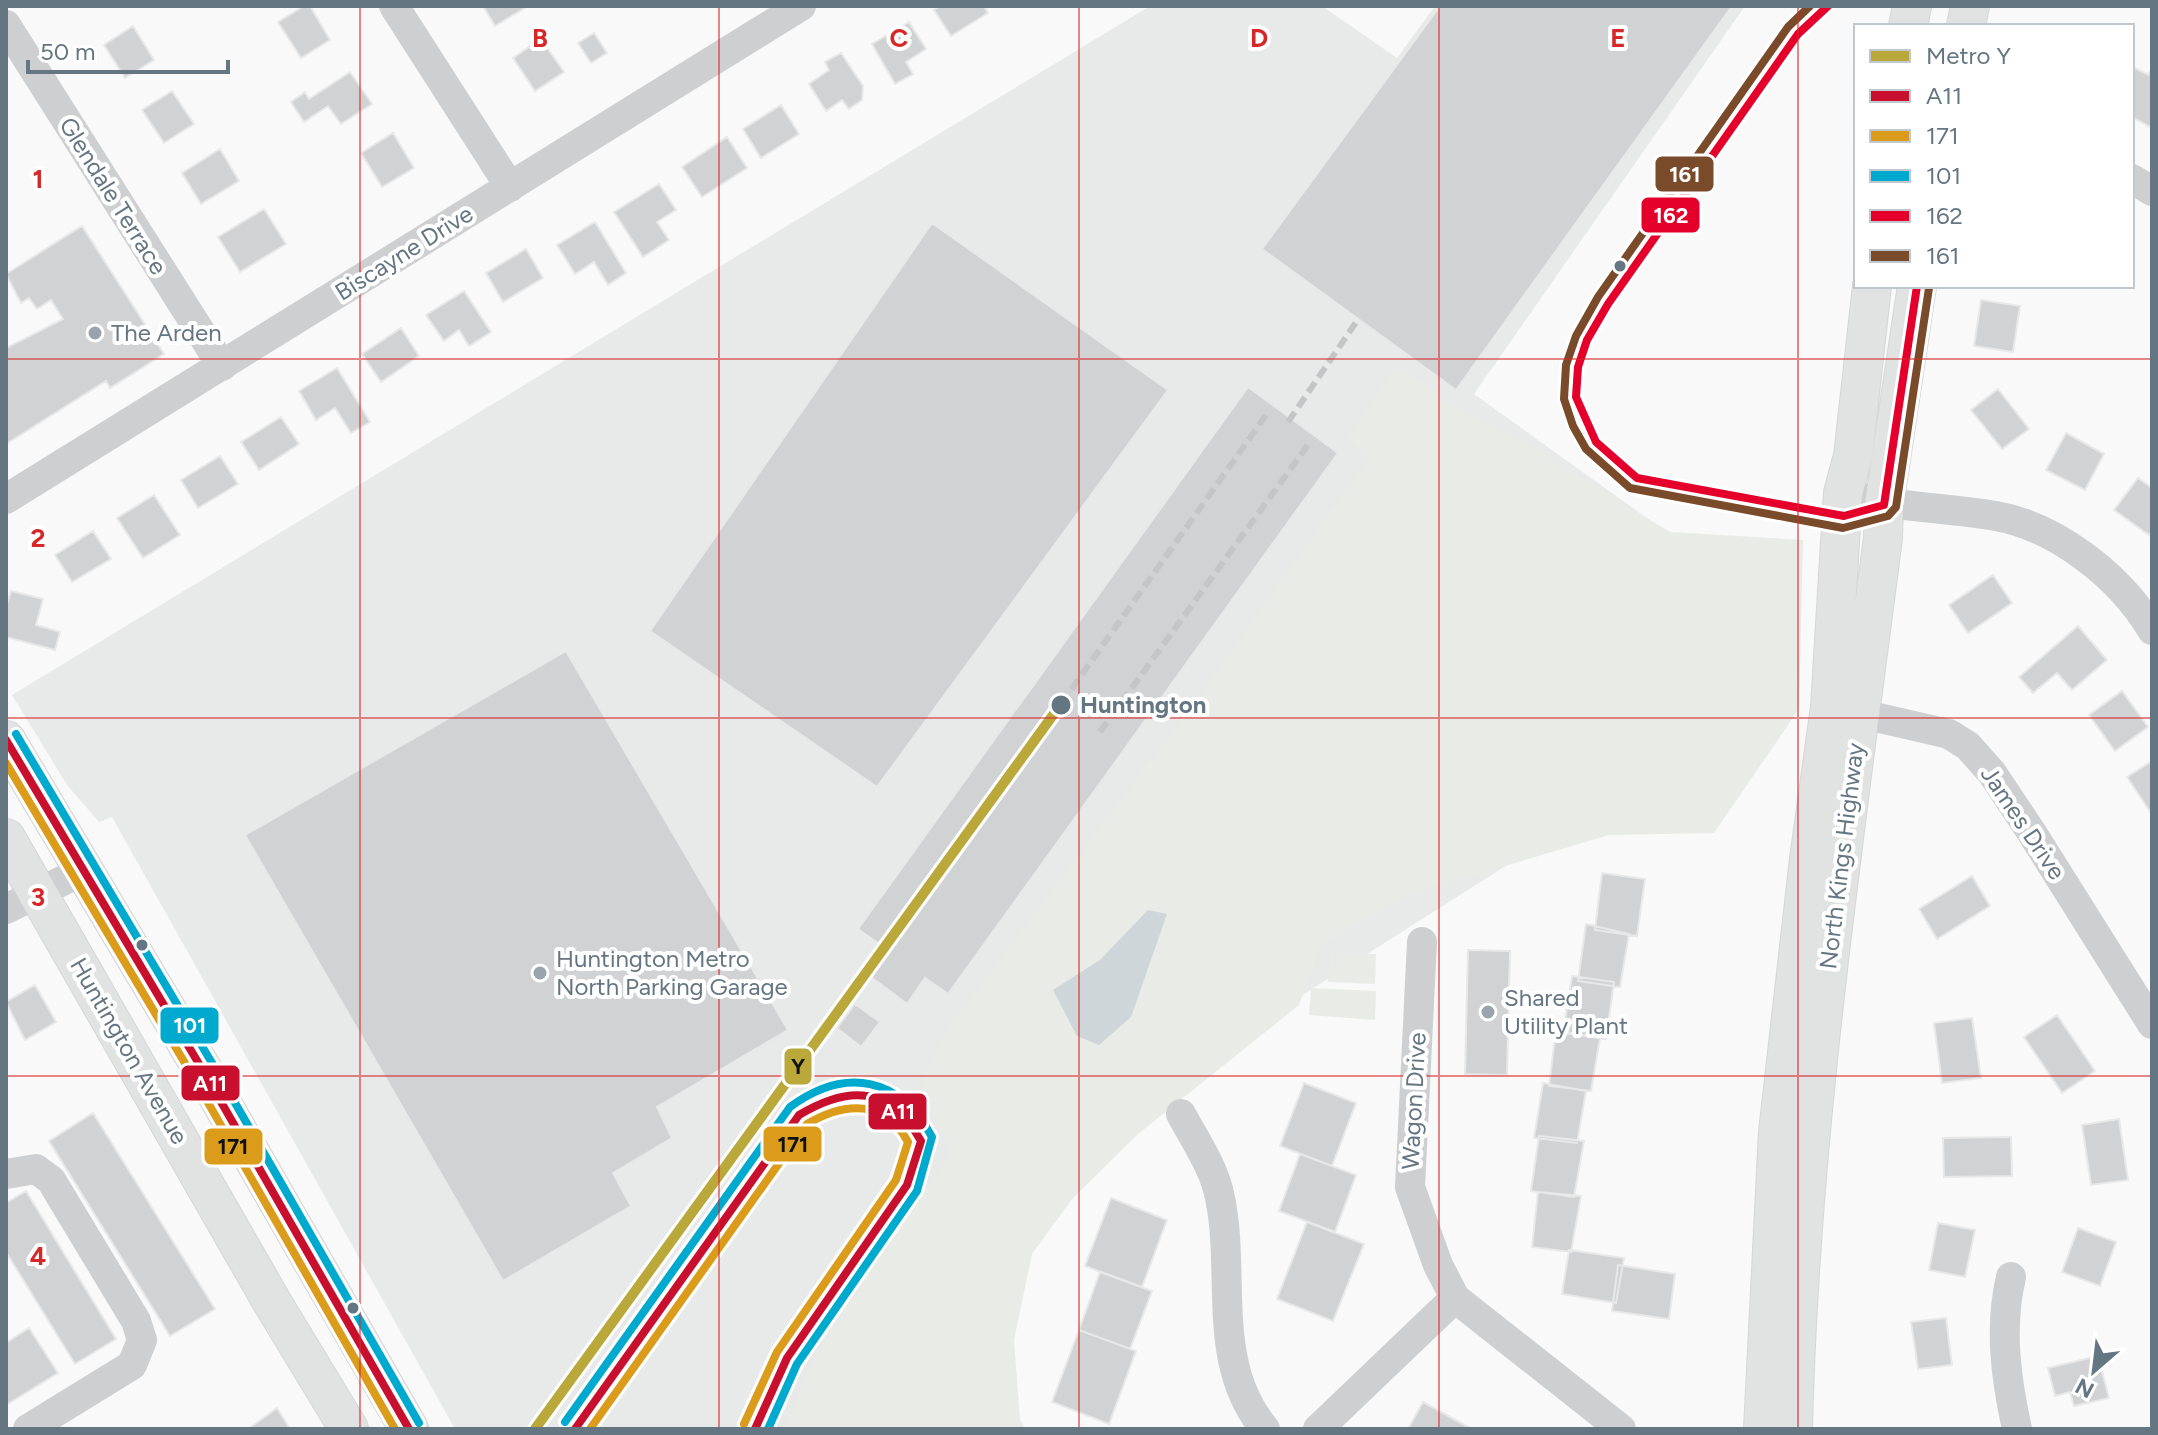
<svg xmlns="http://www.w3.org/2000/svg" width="2158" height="1435" font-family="Figtree,sans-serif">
	<rect width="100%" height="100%" fill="#f9f9f9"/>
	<path fill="#e8e9e9" d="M1150,6h172l75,52 38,-52h310l-271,388 248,178 -130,239 -687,437 29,181h-479l-343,-612 -13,5 -32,-37 -55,-90z"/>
	<path fill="#e8ebe6" d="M1397,365l61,44 86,46 126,77 133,8 -4,169 -85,124 -105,2 -205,61 -82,48 -23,61 -161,129 -66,65 -40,55 -18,86 6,79 5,10h-242l28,-65 140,-213 -32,-60 26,-60 246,-324 177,-248 -20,-22z
		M1329,952l47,2 -1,30 -47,-2z
		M1311,988l65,3 -1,29 -66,-5z"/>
	<path fill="#ced6d9" d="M1148,910l19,4 -36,103 -32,28 -22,-9 -24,-46 47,-30z"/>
	<path fill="#d0d2d3" stroke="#e8e8e8" stroke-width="2" d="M304,6h6l20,34 -29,18 -23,-36z
		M483,6h45l-33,20z
		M940,6h44l4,7 -37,23 -17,-26z
		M1440,6h292l-276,384 -194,-141z
		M909,22l17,27 -20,13 7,12 -18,10 -23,-40z
		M133,26l21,34 -29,18 -21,-33z
		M594,33l13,20 -16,10 -13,-20z
		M541,39l23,33 -29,19 -22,-33z
		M841,53l22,33 -1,14 -13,9 -7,-9 -16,11 -17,-27 20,-14 -4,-8z
		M2133,67l15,8 4,-7v60l-20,-11z
		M350,72l22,32 -31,20 -13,-18 -24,16 -13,-20 14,-10 4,7z
		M172,91l22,33 -30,19 -22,-33z
		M781,105l18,29 -38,24 -18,-29z
		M393,133l21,35 -32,19 -21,-34z
		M727,137l20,31 -45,29 -20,-30z
		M220,149l19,32 -38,23 -19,-31z
		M659,184l17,26 -19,12 12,18 -26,17 -29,-45z
		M264,209l22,35 -46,28 -22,-35z
		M595,222l31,51 -18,12 -14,-23 -19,12 -18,-29z
		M932,223l236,167 -291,397 -227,-156z
		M82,226l82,128 -54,34 -4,-7 -100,63v-96l57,-29 -12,-19 -14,9 -8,-11 -8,5 -15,-29z
		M526,249l17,29 -40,24 -17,-29z
		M464,291l27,41 -22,14 -10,-16 -15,11 -18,-26z
		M1981,300l39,6 -7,46 -39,-6z
		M401,328l18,28 -38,26 -19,-28z
		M337,368l33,54 -19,11 -16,-25 -19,12 -17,-29z
		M1248,387l90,66 -390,541 -23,-16 -18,26 -44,-33 19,-25 -24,-17z
		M1998,389l31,40 -27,20 -31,-39z
		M281,417l18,27 -40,26 -18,-28z
		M2066,433l38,21 -19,36 -39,-20z
		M220,456l18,28 -40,24 -17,-28z
		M2138,478l14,10v43l-3,4 -35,-25z
		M154,495l26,40 -37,23 -26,-40z
		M93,531l18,28 -39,23 -17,-27z
		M1993,575l19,28 -44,30 -19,-28z
		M11,591l32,8 -7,26 24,7 -5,18 -49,-13v-29z
		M2078,626l29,34 -35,30 -15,-17 -24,20 -14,-16z
		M566,651l222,379 -131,77 15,31 -59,35 18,33 -128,75 -258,-446z
		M2122,691l26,36 -33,24 -26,-36z
		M2152,761v52h-1l-24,-36z
		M1602,873l43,6 -8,57 -42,-6z
		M1972,876l18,30 -53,33 -18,-30z
		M1586,924l43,10 -9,53 -42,-6z
		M1468,950l42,1 -3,124 -42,-1z
		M1572,976l42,6 -8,57 -43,-6z
		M35,985l21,37 -31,18 -19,-38z
		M855,1004l25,18 -19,25 -24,-19z
		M2057,1015l38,56 -33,22 -38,-56z
		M1972,1018l9,60 -39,5 -8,-60z
		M1556,1030l44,8 -9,53 -42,-5z
		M1304,1083l52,20 -24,63 -52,-20z
		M1543,1083l43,8 -9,52 -43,-5z
		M93,1113l122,196 -45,27 -121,-195z
		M2119,1119l9,61 -37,5 -9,-60z
		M1539,1136l45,5 -10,56 -43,-6z
		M2011,1137l1,39 -68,1 -1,-39z
		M1300,1154l56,21 -21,57 -56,-21z
		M26,1191l90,148 -41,25 -69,-112v-49z
		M1538,1192l43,4 -10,56 -39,-5z
		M1111,1198l56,22 -25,67 -57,-21z
		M1307,1222l57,22 -31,77 -56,-22z
		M1938,1223l37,7 -10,47 -36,-7z
		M2078,1228l38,14 -16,44 -38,-14z
		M1569,1250l55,8 -8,45 -54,-9z
		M1618,1265l57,9 -6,45 -57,-8z
		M1100,1272l52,19 -22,58 -51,-19z
		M1946,1318l6,47 -34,4 -7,-47z
		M29,1328l29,45 -52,32v-62z
		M1079,1330l57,21 -27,73 -57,-22z
		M2098,1356l11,42 -35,8 -4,-14 -15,4 -7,-28z
		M1423,1402l49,27h-64z
		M277,1408l13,21h-42z"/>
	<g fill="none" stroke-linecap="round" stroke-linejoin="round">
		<defs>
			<path id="major" d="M1908,26l4,-20
				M1966,26l4,-20
				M6,740l199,334 204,355
				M6,838l266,464 77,127
				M1763,1429l15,-297 31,-273 21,-152 13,-214 10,-37 19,-170
				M1793,1429c7,-299 52,-595 90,-891l1,-33 33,-219"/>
		</defs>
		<use href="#major" stroke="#d5d6d7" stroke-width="40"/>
		<path stroke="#cecfd0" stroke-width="30" d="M394,6l116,181
			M6,25l216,341
			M2132,179l20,12
			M1843,493c51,15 101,14 153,23 61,11 125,61 156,114
			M6,499l795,-493
			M1840,709l109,25 19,12 24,27 40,60 120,191
			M6,909l78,-39
			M1422,942l-12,245 28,78 17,33 166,131
			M1181,1114c14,26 34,55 39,84 16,77 -10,165 45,231
			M6,1174l30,-5 15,11 85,141 6,19 -10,25 -104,64
			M2011,1277c-12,51 -5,102 6,152
			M1318,1429l137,-131"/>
		<use href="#major" stroke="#e1e2e2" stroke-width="38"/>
		<path stroke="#c3c5c6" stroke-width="6" stroke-dasharray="12 6" stroke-linecap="butt" d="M1288,422l71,-104
			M1061,704l208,-293
			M1100,732l210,-290"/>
		<defs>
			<path id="bus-1" d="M6,740l199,334 204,355
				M575,1429l224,-314c52,-31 91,-28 122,26l-14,44 -120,173 -32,71"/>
			<path id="bus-2" d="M6,763l189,317 200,349
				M590,1429l217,-305c39,-23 78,-24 101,18l-12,38 -119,172 -33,72"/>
			<path id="bus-3" d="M16,734l199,334 204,355
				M565,1422l225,-315c56,-41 110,-30 142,30l-15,54 -120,173 -29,65"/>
			<path id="bus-4" d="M1828,6l-30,28 -190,270 -21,36 -9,27 -2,30 20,45 41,36 207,38 40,-11 33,-219"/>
			<path id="bus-5" d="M1810,6l-22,21 -190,270 -22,39 -10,29 -2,34 9,27 13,23 44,39 213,40 45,-12 8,-9 33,-219"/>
		</defs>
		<use href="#bus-1" stroke="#fff" stroke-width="14"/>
		<use href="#bus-2" stroke="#fff" stroke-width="14"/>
		<use href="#bus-3" stroke="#fff" stroke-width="14"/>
		<use href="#bus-4" stroke="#fff" stroke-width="14"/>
		<use href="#bus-5" stroke="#fff" stroke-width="14"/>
		<use href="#bus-1" stroke="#c8102e" stroke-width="8"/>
		<use href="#bus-2" stroke="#da9c1a" stroke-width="8"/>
		<use href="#bus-3" stroke="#00a9ce" stroke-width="8"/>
		<use href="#bus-4" stroke="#e4002b" stroke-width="8"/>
		<use href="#bus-5" stroke="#7a4b2a" stroke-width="8"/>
		<defs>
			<path id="metro-1" d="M535,1429l526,-725"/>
		</defs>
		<use href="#metro-1" stroke="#fff" stroke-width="16"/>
		<use href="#metro-1" stroke="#baa83b" stroke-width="10"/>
	</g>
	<path fill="none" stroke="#d62828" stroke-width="2" stroke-opacity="0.55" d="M360,6v1423M719,6v1423M1079,6v1423M1439,6v1423M1798,6v1423M6,359h2146M6,718h2146M6,1076h2146"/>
	<g fill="#657683" stroke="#fff" stroke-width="3">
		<circle cx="1620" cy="266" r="7"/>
		<circle cx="1061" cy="705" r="11"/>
		<circle cx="142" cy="945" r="7"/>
		<circle cx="353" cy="1308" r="7"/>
	</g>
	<g fill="#99a4ac" stroke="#fff" stroke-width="3">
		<circle cx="95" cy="333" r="8"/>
		<circle cx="540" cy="973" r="8"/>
		<circle cx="1488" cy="1012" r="8"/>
	</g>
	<g text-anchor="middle" stroke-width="8" stroke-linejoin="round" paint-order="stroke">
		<g font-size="24" fill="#657683" stroke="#fff">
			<text transform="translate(113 196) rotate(58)" y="8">Glendale Terrace</text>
			<text transform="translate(404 253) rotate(-32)" y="8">Biscayne Drive</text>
			<text transform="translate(2023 823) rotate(56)" y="8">James Drive</text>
			<text transform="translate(1842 856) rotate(-83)" y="8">North Kings Highway</text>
			<text transform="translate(129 1051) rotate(60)" y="8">Huntington Avenue</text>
			<text transform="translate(1414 1101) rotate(-87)" y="8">Wagon Drive</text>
		</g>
		<g font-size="24" fill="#657683" stroke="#fff" text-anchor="start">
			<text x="111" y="341">The Arden</text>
			<text x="556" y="967">Huntington Metro<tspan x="556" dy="28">North Parking Garage</tspan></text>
			<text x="1504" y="1006">Shared<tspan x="1504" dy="28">Utility Plant</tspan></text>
		</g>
		<g font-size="24" font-weight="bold" fill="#657683" stroke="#fff" text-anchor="start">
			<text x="1080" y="713">Huntington</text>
		</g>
	</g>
	<g font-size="26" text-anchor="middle" font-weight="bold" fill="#d62828" stroke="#fff" stroke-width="8" stroke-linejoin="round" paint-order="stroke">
		<text x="540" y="47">B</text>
		<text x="899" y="47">C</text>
		<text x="1259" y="47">D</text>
		<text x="1618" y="47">E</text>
		<text x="38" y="188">1</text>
		<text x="38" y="547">2</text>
		<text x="38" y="906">3</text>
		<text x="38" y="1265">4</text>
	</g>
	<g stroke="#fff" stroke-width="3">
		<rect x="1654" y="155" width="61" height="38" rx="8" fill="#7a4b2a"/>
		<rect x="1640" y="196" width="61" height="38" rx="8" fill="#e4002b"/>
		<rect x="159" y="1006" width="61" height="39" rx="8" fill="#00a9ce"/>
		<rect x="783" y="1047" width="30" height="39" rx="8" fill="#baa83b"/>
		<rect x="180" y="1064" width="61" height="38" rx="8" fill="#c8102e"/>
		<rect x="867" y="1092" width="61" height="39" rx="8" fill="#c8102e"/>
		<rect x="762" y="1125" width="61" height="38" rx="8" fill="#da9c1a"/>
		<rect x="203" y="1127" width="61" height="39" rx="8" fill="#da9c1a"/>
	</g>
	<g font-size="22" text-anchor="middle" font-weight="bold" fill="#fff">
		<text x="1685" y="182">161</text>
		<text x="1671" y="223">162</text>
		<text x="190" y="1033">101</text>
		<text x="210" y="1091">A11</text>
		<text x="898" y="1119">A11</text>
	</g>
	<g font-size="22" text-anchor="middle" font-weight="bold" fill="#111">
		<text x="798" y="1074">Y</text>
		<text x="793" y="1152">171</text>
		<text x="233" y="1154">171</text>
	</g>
	<rect width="2158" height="1435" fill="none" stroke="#657683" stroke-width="16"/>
	<rect x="1854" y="24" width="280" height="264" fill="#ffffff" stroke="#c1c8cd" stroke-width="2"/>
	<rect x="1870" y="50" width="40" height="12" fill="#baa83b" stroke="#c1c8cd" stroke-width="2"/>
	<text x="1926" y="64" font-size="24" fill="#657683">Metro Y</text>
	<rect x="1870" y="90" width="40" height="12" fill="#c8102e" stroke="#c1c8cd" stroke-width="2"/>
	<text x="1926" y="104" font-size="24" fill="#657683">A11</text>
	<rect x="1870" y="130" width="40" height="12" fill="#da9c1a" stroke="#c1c8cd" stroke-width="2"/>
	<text x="1926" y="144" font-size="24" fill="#657683">171</text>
	<rect x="1870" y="170" width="40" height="12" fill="#00a9ce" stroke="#c1c8cd" stroke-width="2"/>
	<text x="1926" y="184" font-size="24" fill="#657683">101</text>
	<rect x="1870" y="210" width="40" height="12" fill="#e4002b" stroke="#c1c8cd" stroke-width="2"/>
	<text x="1926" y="224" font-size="24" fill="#657683">162</text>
	<rect x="1870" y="250" width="40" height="12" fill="#7a4b2a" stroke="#c1c8cd" stroke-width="2"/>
	<text x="1926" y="264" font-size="24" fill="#657683">161</text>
	<g transform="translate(2094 1371) rotate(208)" stroke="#ffffff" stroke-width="6" paint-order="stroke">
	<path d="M0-6L14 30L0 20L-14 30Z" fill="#657683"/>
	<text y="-12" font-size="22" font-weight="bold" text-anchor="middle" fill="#657683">N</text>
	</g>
	<path d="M28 60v12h200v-12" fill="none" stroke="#657683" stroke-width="4"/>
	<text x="40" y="60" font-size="24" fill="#657683" stroke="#ffffff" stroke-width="6" paint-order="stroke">50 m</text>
</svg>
